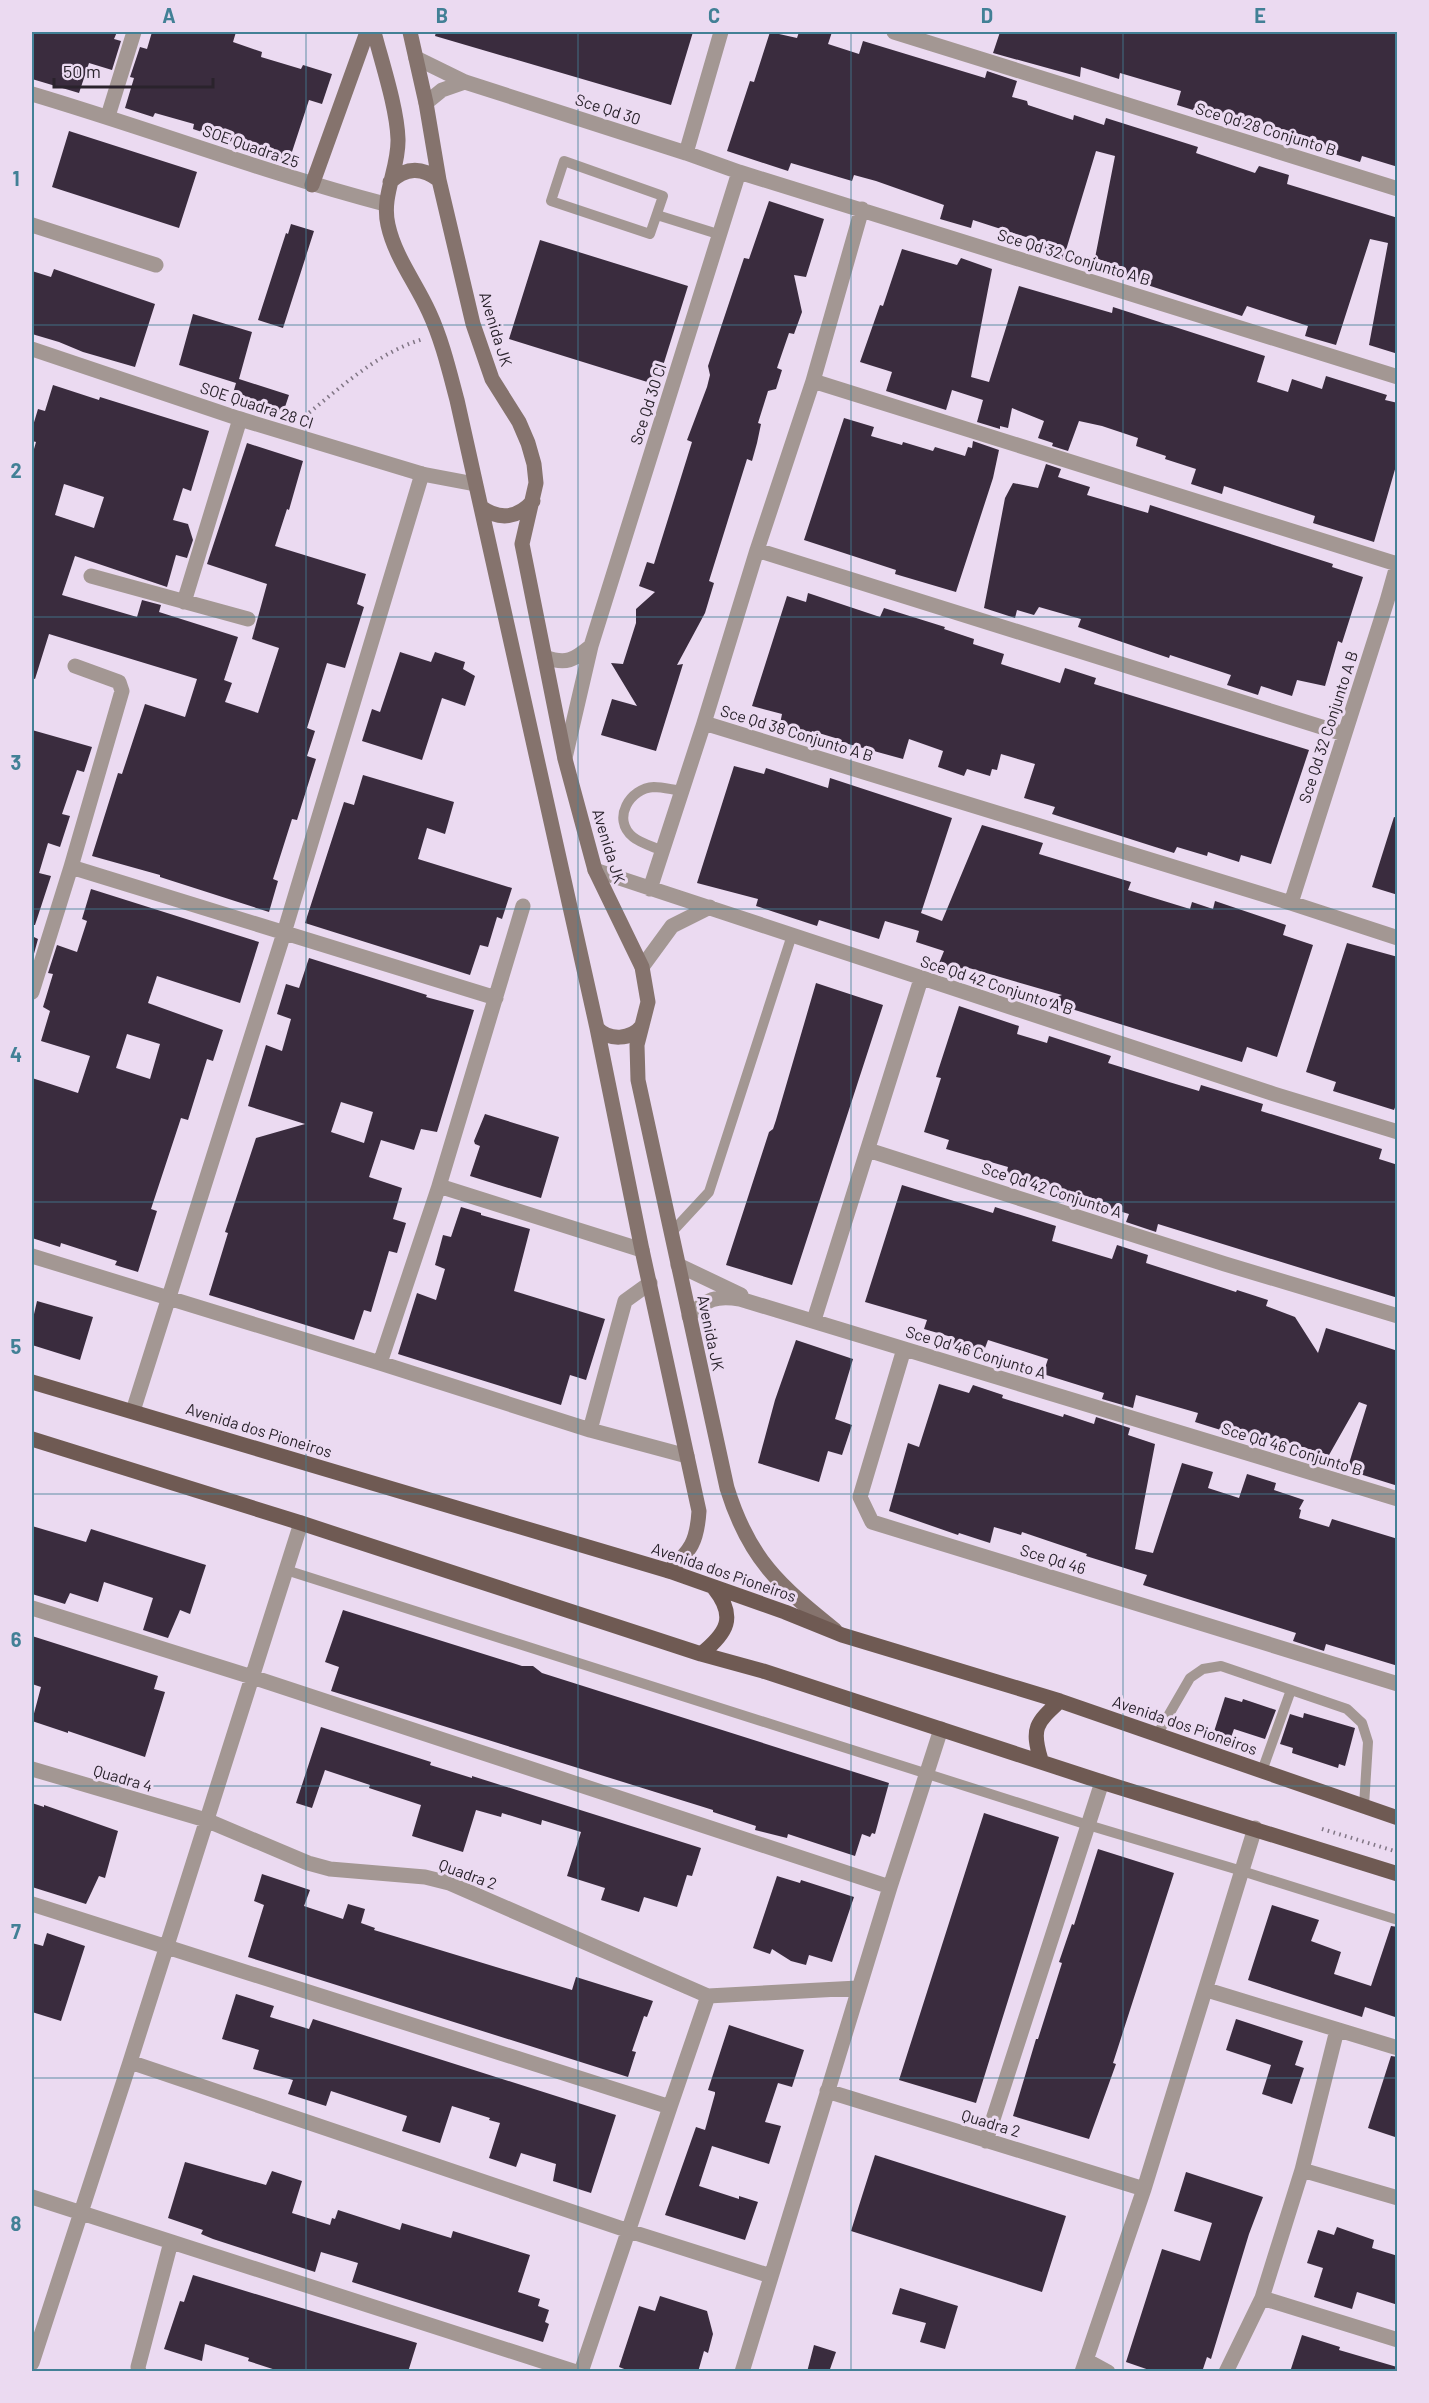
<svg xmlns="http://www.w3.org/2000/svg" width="1429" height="2403" font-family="Barlow,sans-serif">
	<rect width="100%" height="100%" fill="#ebdaf1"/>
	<path fill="#3a2c3e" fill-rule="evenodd" d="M32,32h85l-3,7 7,2 -9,29 -23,-7 -10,30 -47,-14z
		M152,32h84l-3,10 29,10 -1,5 40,12 2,-4 29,9 -10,30 -13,-4 -20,61 -96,-32 1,-5 -39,-11 -2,4 -28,-9 9,-30 -4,-1 10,-30 7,2z
		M436,32h257l-22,73 -236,-69z
		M770,32l27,6 2,-6h33l-4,12 31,10 4,-13 122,37 2,-7 30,10 -5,16 15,4 1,4 45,15 1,-5 30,10 2,-7 92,29 -2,6 59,20 4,-7 30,9 -2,9 111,34v136l-29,-9 19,-102 -18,-4 -34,106 -31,-9 3,-10 -61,-20 -5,10 -119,-39 3,-9 -31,-10 20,-102 -19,-5 -33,109 -32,-10 4,-10 -62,-20 -2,8 -31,-9 4,-14 -68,-24 -22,-6 -2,6 -61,-18 -3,8 -61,-20 23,-70 4,1z
		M1000,32h398v135l-36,-11 -2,6 -183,-57 4,-14 -61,-18 -1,6 -38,-12 -1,10 -87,-24z
		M69,131l128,41 -18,56 -127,-41z
		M769,201l55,18 -18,58 -12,-2 8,37 -8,22 -5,-1 -12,35 5,2 -6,19 -8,2 -10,32 3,1 -4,19 -5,18 -5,-2 -38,122 5,2 -9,30 -28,52 6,-1 -27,87 -55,-16 11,-36 25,7 -26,-43 12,1 13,-41v-14l19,-17 -16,-6 8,-24 7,2 38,-122 -5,-2 20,-53 3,-12 -2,-9 36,-108 5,1z
		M291,224l23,7 -31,97 -25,-8 28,-87 2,1z
		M540,240l148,46 -31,99 -148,-46z
		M902,249l55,16 4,-7 31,11 -21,108 18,5 30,-96 93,27 1,-6 152,49 -8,26 31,10 4,-13 30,10 4,-13 61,19 -2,5 13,3v56l-24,83 -61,-19 2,-7 -91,-30 -2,8 -31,-10 5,-15 -31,-10 1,-3 -30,-10 2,-8 -36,-12 -23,-5 -11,30 -16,-5 1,-3 -15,-5 6,-17 -32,-13 -4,20 -8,-2v3l-23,-7 6,-22 -31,-10 -6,20 -60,-19 6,-19 -32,-10 20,-57 3,1z
		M54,269l101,35 -20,63 -52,-15 -24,-10 -27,-8v-63l19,6z
		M193,314l59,18 -13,47 50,16 -6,18 -51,-16 4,-14 -57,-18z
		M53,385l46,15 1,-3 109,34 -18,60 -8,-3 -10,32 15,4 5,16 -6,18 -11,-3 -9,32 -92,-31 -13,39 75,22 5,-17 19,5 -2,7 79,25 -14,43 8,3 -7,19 33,11 21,-65 -27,-9 15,-55 -60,-20 40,-121 56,18 -14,49 -2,-1 -12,37 91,28 -9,30 7,3 -19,61 -18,-5 -20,65 8,3 -8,25 9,3 -19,61 -5,-1 -19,60 5,2 -9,31 -109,-35v-2l-68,-19 26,-83 4,1 23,-70 40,13 12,-38 -148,-45 -14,45 -3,-1v-222l4,-14 -4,-1v-12l6,-20 7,2zM64,484l40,13 -10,31 -39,-13z
		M844,418l30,9 -3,9 31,9 1,-3 30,9 2,-4 30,9 3,-9 4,1 1,-7 26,9 -6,28 -37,114 -61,-18 1,-4 -92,-30z
		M1046,464l15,5 -3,8 32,10 -3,8 61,18 2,-8 183,59 -1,3 31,10 -21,66 -4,-2 -13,45 -28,-6 -5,16 -31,-10 -3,9 -31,-10 4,-10 -61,-20 -1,3 -91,-31 3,-8 -42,-12 -5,8 -17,-5 -2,8 -31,-10 21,-110 8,-15 25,5z
		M808,593l72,24 4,-9 61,19 -1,2 30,10 -1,5 31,10 -3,10 59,19 5,-15 31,10 -2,6 215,66 -38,114 -30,-9 -2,7 -31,-10 -1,4 -30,-9 -3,6 -122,-39 3,-7 -31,-9 11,-34 -34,-10 -4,16 -5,-1 -2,7 -23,-7 -3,7 -26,-9 5,-16 -34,-12 -6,20 -62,-17 1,-2 -30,-9 -3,8 -30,-10 3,-15 -30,-8 35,-110 19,6z
		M400,652l31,10 4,-10 30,10 -2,7 12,7 -10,30 -23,-8 -20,62 -60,-19 10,-32 8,3z
		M32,730l60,17 -8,25 -7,-2 -15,44 8,2 -10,31 -12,-4 -9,30 12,3 -16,49h-3z
		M734,766l30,8 2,-6 62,20 2,-10 122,40 -31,95 21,8 40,-96 61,18 -4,11 92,28 -3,8 62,19 2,-7 21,7 2,-8 71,24 -3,10 30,10 -36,112 -30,-10 -5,15 -196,-61 16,-6 -93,-27 -16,4 -16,-4 7,-17 -28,-9 3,-11 -34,-10 -6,18 -60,-19 -2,6 -61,-20 2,-7 -61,-16z
		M363,775l91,27 -9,32 -18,-6 -9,31 94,29 -10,31 -5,-2 -9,30 -8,-2 -10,30 -165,-52 39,-121 10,3z
		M1394,817l4,1v77l-26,-8z
		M91,889l168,53 -19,61 -83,-27 -9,27 75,27 -10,31 -6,-2 -19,61 -7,-2 -30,91 6,2 -19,61 -23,-7 2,-4 -56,-18 -1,4 -28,-9v-160l46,15 12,-37 -49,-15 9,-30 -7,-4 10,-33 -5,-1 9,-28 20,7 10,-31 -5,-2zM127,1034l33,10 -10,35 -34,-11z
		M32,936l6,3 -6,22z
		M1347,943l51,14v143l-4,10 -61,-19 3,-9 -30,-10z
		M309,958l118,37 -1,2 48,13 -37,122 -16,-3 -7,21 -33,-10 -12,37 33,11 -9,31 13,4 -9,30 -8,-2 -18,61 -7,-2 -10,30 -145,-45 19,-62 -3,-1 31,-94 49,-14 -57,-18 18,-61 16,6 9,-32 -14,-5 9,-30 13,4zM341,1102l32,10 -9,31 -33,-11z
		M816,983l67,22 -91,280 -66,-20 43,-133 4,-3 3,-9z
		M959,1006l60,20 -2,8 30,9 2,-7 62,20 -3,7 61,19 30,9 2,-6 62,19 -2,7 121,38 -3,10 19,6v133l-240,-74 -2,8 -30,-10 3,-8 -93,-28 -30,-11 2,-8 -62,-18 3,-9 -25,-8 17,-54 -5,-1z
		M485,1114l74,23 -18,61 -71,-22 10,-30 -5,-2 -1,-3z
		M902,1185l91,28 2,-6 61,19 -4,15 60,18 5,-14 31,10 -2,8 90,29 1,-2 31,10 -2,6 29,11 23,36 8,-25 72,23v135l-51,-16 20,-65 -8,-3 -30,53 -71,-21 -2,7 -61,-19 3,-9 -62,-18 -3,13 -31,-9 2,-6 -61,-19 5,-15 -60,-19 -6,16 -31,-9 4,-9 -31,-9 3,-9 -62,-18z
		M461,1207l20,6v2l49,14 -16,62 91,28 -19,61 -16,-5 -9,30 -163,-51 19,-61 19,7 9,-31 -10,-4 8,-30 8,2z
		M37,1301l56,16 -13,43 -48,-15v-22z
		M796,1340l57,19 -18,60 17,6 -10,30 -14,-4 -9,31 -61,-19 17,-63z
		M939,1384l30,9 4,-8 30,10 -1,3 61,19 1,-3 30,10 2,-7 34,11 -2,7 27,9 -20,105 18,4 29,-90 31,9 -5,16 31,10 8,-24 29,9 -2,7 30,10 -5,9 2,1 -2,8 30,9 3,-8 66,20v127l-72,-22 -2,7 -31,-10 3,-8 -153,-48 4,-10 -61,-19 1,-2 -65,-22 -1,3 -27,-8 -4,16 -31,-10 -1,2 -69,-24 19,-68 11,4z
		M32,1526l54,16 5,-13 115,36 -16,49 -10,-4 -12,28 -25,-8 10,-32 -49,-16 -6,20 -28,-9 -5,11 -33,-10z
		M343,1610l179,56h11l9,7 347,110 -14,51 -3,-1 -2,4 -8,-3 -7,22 -67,-22 -1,4 -32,-8 1,-4 -43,-14v-2l-382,-119 8,-24 -14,-5z
		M32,1636l126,40 -4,13 11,3 -20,65 -77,-26v2l-36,-12 9,-34 -9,-3z
		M1225,1697l17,5 1,-3 33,11 -11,29 -31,-10 -5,14 -17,-5z
		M1304,1713l51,15 -10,38 -6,-2 -1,4 -46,-15 1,-5 -13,-4 10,-30 13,4z
		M321,1727l110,35 -1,3 42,13v-2l229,72 -9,28 -5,-1 -10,32 -33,-10 -5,15 -38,-12 4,-12 -38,-12 14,-44 -39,-12 -1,5 -39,-12 -1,4 -25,-7 -13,42 -51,-16 9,-31 -52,-17 1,-3 -45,-15 -13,38 -16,-5z
		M32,1803l12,4v-2l74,26 -13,47 -6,-2 -13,28 -54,-17z
		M984,1813l75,24 -83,266 -77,-23z
		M1098,1849l76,24 -61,190 3,1 -27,75 -76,-23 23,-77h2l24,-76 -3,-1 13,-38 2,1z
		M262,1874l48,16 -6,16 39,13 5,-15 17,5 -4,14 14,5 -1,2 198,60 4,-13 77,24 -6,16 -3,-1 -12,35 4,1 -8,25 -380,-120 16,-52 -10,-4z
		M777,1876l23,7 1,-3 53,17 -22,65 -23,-7 -3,10 -15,-4 -19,-12 -2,5 -17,-6z
		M1272,1905l47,15 -8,21 30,11 -7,22 37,12 20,-60 7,1v91l-33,-11 -3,10 -114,-37z
		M47,1933l38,13 -24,75 -29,-9v-69l11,3z
		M236,1994l38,12 -4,11 39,12 4,-10 303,96 -25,78 -38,-12 3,-17 -35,-11 -5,14 -27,-9 11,-35 -11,-3 1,-2 -38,-12 -12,37 -38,-12 5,-15 -76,-25 -5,15 -38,-12 5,-14 -40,-11 6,-19 -37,-11z
		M1236,2019l67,22 -8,24 9,3 -12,36 -30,-10 9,-29 -45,-15z
		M729,2025l75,25 -12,37 -14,-4 -13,39 16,4 -12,38 -57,-18 -13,40 40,13v-3l19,6 -13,38 -80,-25 31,-88 9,3 10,-36v-2l-7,-2z
		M1391,2056l7,1v81l-30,-10z
		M875,2155l191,61 -24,76 -191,-61z
		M185,2162l81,23 6,-14 30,10 -10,32 38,12 2,-7 3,1 3,-9 62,20 2,-7 49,15 2,-7 77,24 -12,37 22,7 -2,7 11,4 -4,12 4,2 -6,18 -191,-60 6,-19 -37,-11 -6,20 -102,-33 -12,-5 2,-4 -35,-12z
		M1186,2172l77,25 -14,37 -38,125 -4,-2 -5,15h-47l-29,-10 36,-113 38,12 12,-38 -38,-12z
		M1337,2227l37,13 -2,8 26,8v49l-41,-13 -5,17 -38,-12 9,-29 -16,-5 11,-33 16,5z
		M193,2275l224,68 -9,29h-126l-34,-11 1,-3 -44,-14 -3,17 -38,-12 16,-48 4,1z
		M900,2288l58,18 -13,43 -25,-7 6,-19 -34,-9z
		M660,2296l47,15 6,23 -5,19 -4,-2 -6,21h-66l-13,-5 20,-61 16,5z
		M1302,2335l38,12 -1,3 58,17v5h-107z
		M814,2345l22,7 -7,20h-22z"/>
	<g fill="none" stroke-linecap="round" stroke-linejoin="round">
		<path stroke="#817685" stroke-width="4" stroke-dasharray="1.5 4.5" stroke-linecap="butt" d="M300,420c38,-30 76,-67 123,-81
			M1322,1829l76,23"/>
		<path stroke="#a39793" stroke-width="10" d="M564,161l99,35 -13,38 -99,-33z
			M657,215l64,20
			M663,851c-9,-4 -23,-8 -30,-14 -22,-18 -3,-49 21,-50 9,0 19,3 28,4
			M671,1233l38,-41 83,-257
			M286,1570l802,255 154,46 156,49
			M1157,1735l33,-57 13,-9 18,-3 126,43 15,14 6,19 -4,64
			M1262,1771l29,-81"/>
		<path stroke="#a39793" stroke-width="15" d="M894,32l504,157
			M416,58l49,24 221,71 53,19 659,205
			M426,103l16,-13 23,-8
			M108,116l26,-84
			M686,153l35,-121
			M862,209l-49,172 -56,169 -53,173 587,180 107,35
			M32,225l124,40
			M813,381l584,183
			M757,550l587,184
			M91,576l157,43
			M184,602l56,-183
			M545,657c21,8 29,3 46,-11
			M565,758l26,-112 148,-474
			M71,867l425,131
			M595,870l679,224 124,38
			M650,889l54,-166
			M1291,903l96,-302 11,-39
			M642,967l30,-41 38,-19
			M32,992l39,-125 51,-176 -3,-9 -44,-16
			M868,1150l357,114 173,52
			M439,1186l84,-280
			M32,1256l348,107 210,67 35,-129 25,-18
			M678,1265l63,30
			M689,1316c18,-17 27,-21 51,-17l658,200
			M814,1320l107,-341
			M904,1349l-44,148 12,25 526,162
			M380,1363l59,-177 203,64
			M133,1411l151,-478 138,-459
			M590,1430l97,26
			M32,1608l220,69 638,210
			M32,1769l174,51 102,43 22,6 95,8 24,6 259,113 150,-8
			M32,1904l638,203 38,-111
			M1207,1990l191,58
			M1337,2030l-35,140 96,28
			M130,2062l499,169 142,45
			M827,2091l317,98
			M986,2141l116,-359
			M32,2197l544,175
			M1262,2298l136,42
			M1086,2360l22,12
			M32,2363l98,-301 171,-539
			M139,2372l-1,-5 33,-125
			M581,2372l89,-265
			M742,2372l148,-485 51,-158
			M1082,2372l62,-183 111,-361
			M1226,2372l36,-74 40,-128"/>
		<path stroke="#a39793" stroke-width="15" d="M32,94c118,35 234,79 353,110
			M32,349l208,70 182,55 53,10"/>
		<path stroke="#85736d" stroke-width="15" d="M374,32c8,31 23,76 24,107 1,30 -17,56 -10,86 7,32 28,58 41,87 13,28 20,58 28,88l140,628 45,222 57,261c-2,31 -8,39 -30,60
			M410,32l16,71 13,77 34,144 19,55 27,43 9,21 6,21 2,19 -14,61 43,215 30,111 47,97 6,35 -11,43 1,35 89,408c22,71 52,97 108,142
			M390,182c16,-15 32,-15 49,-2
			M312,185l55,-153
			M481,507c19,14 37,11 52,-6
			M597,1028c12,13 34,12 45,-2"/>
		<path stroke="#6f5a53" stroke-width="15" d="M32,1382l637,189 116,41 57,23 218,66 338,117
			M32,1439l269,84 400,131 62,17 339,111 296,92
			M701,1654c26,-21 36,-37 13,-66
			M1041,1760c-10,-32 -5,-37 19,-59"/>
	</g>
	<path fill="none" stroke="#428096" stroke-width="1.5" stroke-opacity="0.55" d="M306,32v2340M578,32v2340M851,32v2340M1123,32v2340M32,325h1366M32,617h1366M32,909h1366M32,1202h1366M32,1494h1366M32,1786h1366M32,2078h1366"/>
	<g text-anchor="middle" stroke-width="6" stroke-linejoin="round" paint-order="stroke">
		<g font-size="16" fill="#2a232c" stroke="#ebdaf1">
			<text transform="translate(608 109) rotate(18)" y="6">Sce Qd 30</text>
			<text transform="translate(1266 129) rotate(17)" y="6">Sce Qd 28 Conjunto B</text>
			<text transform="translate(251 146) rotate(19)" y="6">SOE Quadra 25</text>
			<text transform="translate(1074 257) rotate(17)" y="6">Sce Qd 32 Conjunto A B</text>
			<text transform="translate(496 329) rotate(73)" y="6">Avenida JK</text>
			<text transform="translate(648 404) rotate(-72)" y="6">Sce Qd 30 Cl</text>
			<text transform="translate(257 405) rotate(18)" y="6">SOE Quadra 28 CI</text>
			<text transform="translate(1328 727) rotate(-72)" y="6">Sce Qd 32 Conjunto A B</text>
			<text transform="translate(797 733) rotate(17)" y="6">Sce Qd 38 Conjunto A B</text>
			<text transform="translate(609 846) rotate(73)" y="6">Avenida JK</text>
			<text transform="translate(997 985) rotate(18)" y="6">Sce Qd 42 Conjunto A B</text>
			<text transform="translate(1052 1190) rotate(18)" y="6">Sce Qd 42 Conjunto A</text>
			<text transform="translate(711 1333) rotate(78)" y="6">Avenida JK</text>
			<text transform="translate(976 1352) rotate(17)" y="6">Sce Qd 46 Conjunto A</text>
			<text transform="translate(259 1430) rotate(17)" y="6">Avenida dos Pioneiros</text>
			<text transform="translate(1292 1449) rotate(17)" y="6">Sce Qd 46 Conjunto B</text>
			<text transform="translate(1053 1559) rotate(17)" y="6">Sce Qd 46</text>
			<text transform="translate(724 1572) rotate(19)" y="6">Avenida dos Pioneiros</text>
			<text transform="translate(1185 1725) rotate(19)" y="6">Avenida dos Pioneiros</text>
			<text transform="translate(123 1778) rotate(16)" y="6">Quadra 4</text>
			<text transform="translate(468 1874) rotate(20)" y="6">Quadra 2</text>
			<text transform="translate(991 2123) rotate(17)" y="6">Quadra 2</text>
		</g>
	</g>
	<rect width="1429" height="2403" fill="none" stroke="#ebdaf1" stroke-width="66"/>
	<path d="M54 78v9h159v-9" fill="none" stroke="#2a232c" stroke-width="3"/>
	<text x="63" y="78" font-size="18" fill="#2a232c" stroke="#ebdaf1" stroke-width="4.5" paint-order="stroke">50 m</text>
	<rect x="33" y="33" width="1363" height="2337" fill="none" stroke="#428096" stroke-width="2"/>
	<g font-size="20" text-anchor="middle" font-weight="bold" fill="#428096">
		<text x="169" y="23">A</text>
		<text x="442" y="23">B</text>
		<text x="714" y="23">C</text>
		<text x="987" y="23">D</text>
		<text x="1260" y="23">E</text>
		<text x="16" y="186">1</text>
		<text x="16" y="478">2</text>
		<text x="16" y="770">3</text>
		<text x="16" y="1062">4</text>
		<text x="16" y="1354">5</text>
		<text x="16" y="1647">6</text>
		<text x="16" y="1939">7</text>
		<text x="16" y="2231">8</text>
	</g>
</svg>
